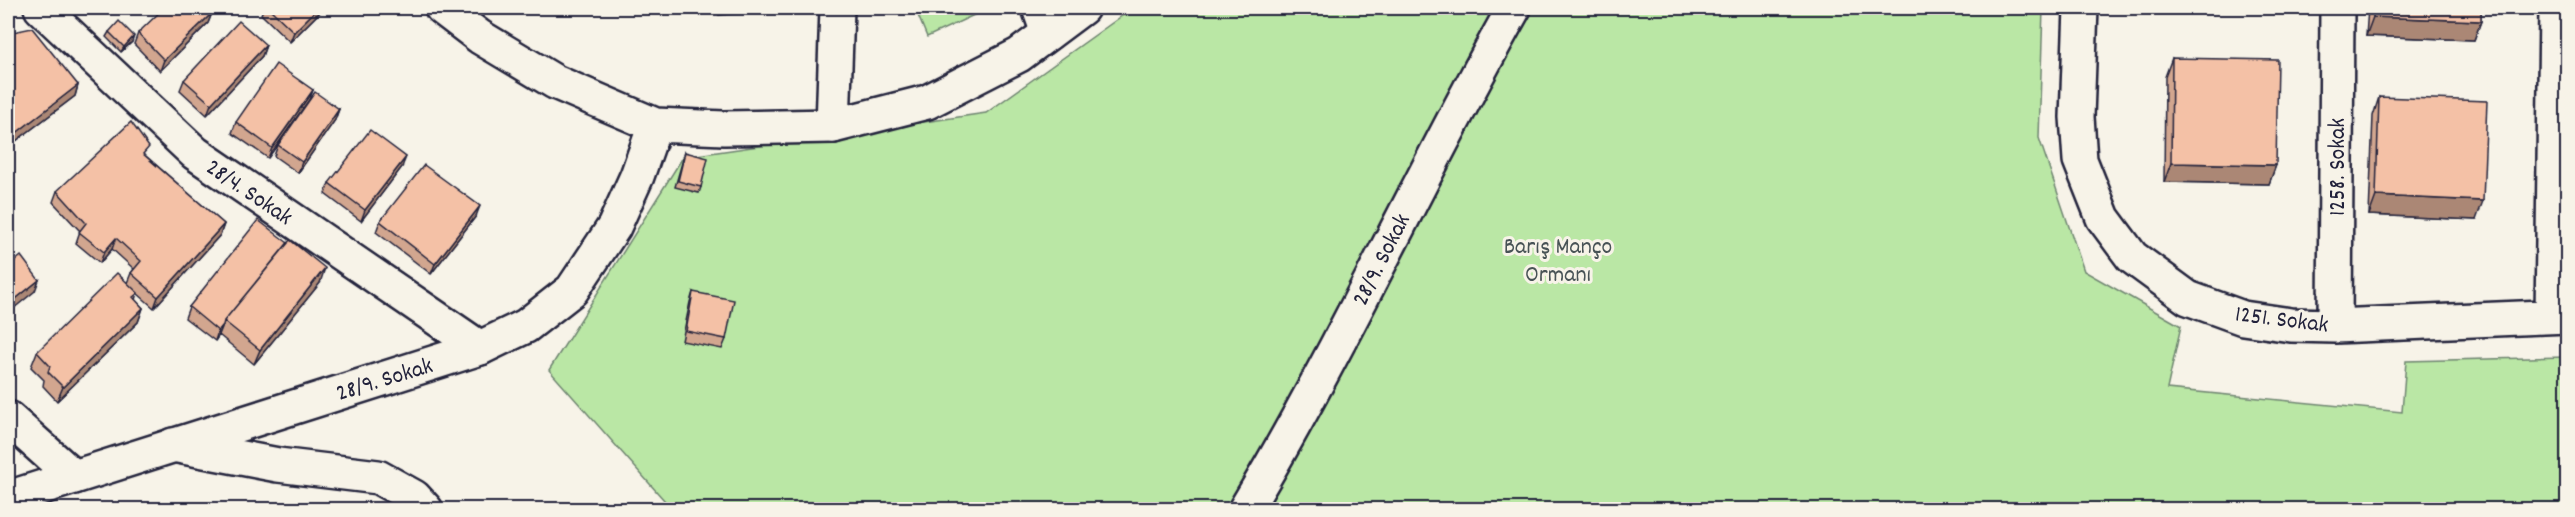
<svg xmlns="http://www.w3.org/2000/svg" width="2575" height="517" font-family="Dekko,sans-serif">
	<rect width="100%" height="100%" fill="#f7f3e8"/>
	<filter id="ink" filterUnits="userSpaceOnUse"><feTurbulence type="fractalNoise" baseFrequency=".0167" numOctaves="2"/><feDisplacementMap in="SourceGraphic" scale="12" xChannelSelector="R" yChannelSelector="G"/><feConvolveMatrix kernelMatrix="1 2 1 2 8 2 1 2 1" color-interpolation-filters="sRGB"/></filter>
	<g filter="url(#ink)">
		<path fill="#bae7a5" stroke="#6e8470" stroke-width="1.5" d="M915,8h74l-62,29z
			M1133,8h910l-4,130 45,133 97,55 -14,63 235,23 4,-51 161,-4v152h-1895l-123,-139 134,-213 303,-44z"/>
		<g fill="none" stroke-linecap="round" stroke-linejoin="round">
			<defs>
				<path id="street" d="M41,8l154,145 285,195
					M1039,8l9,25
					M2081,8l-4,109 3,43 23,58 29,39 56,41 55,20 48,7 44,1 233,-10
					M833,126l4,-118
					M2552,316l4,-308
					M2335,326l2,-318
					M8,418l66,59
					M173,445l105,20 100,12 36,20 12,13"/>
				<path id="secondary" d="M442,8l38,29 75,45 100,43 69,3 109,-2 94,-24 92,-47 63,-47
					M8,498l472,-150 46,-22 46,-36 42,-63 23,-51 18,-51
					M1245,510c98,-163 176,-337 269,-502"/>
			</defs>
			<use href="#street" stroke="#22223b" stroke-width="38"/>
			<use href="#secondary" stroke="#22223b" stroke-width="38"/>
			<use href="#street" stroke="#f7f3e8" stroke-width="33"/>
			<use href="#secondary" stroke="#f7f3e8" stroke-width="33"/>
		</g>
		<path fill="#d2a68f" stroke="#22223b" stroke-width="1.5" d="M264,8h60l-34,34 -29,-28z
			M2368,8h113v13l-7,19 -108,-4z
			M212,13l-4,10 -48,48 -26,-27 4,-11z
			M109,32l23,10 -11,10 -15,-15z
			M8,33l70,52 -3,11 -67,51z
			M266,45l-4,11 -55,59 -27,-25 4,-10z
			M2172,58l104,107 -7,19 -105,-2 1,-105z
			M313,90l-4,10 -41,58 -36,-25 4,-11z
			M2379,97l97,123 -107,-5 4,-99z
			M339,109l-4,11 -37,53 -24,-17 4,-11z
			M685,152l16,35 -2,6 -24,-6z
			M146,156l78,68 -4,11 -66,73 -17,-15 -2,7 8,8 -5,14 -81,79 -14,-15 1,-6 -13,-13 6,-15 90,-69 4,-10 3,-4 -22,-20 -12,14 -24,-20 4,-12 -27,-29 4,-11z
			M402,167l-41,54 -36,-27 4,-11z
			M476,216l-45,58 -55,-42 4,-11z
			M320,283l-66,81 -35,-29 -4,6 -30,-23 4,-11z
			M693,292l33,47 -4,10 -40,-8 8,-39z"/>
		<path fill="#ab8774" stroke="#22223b" stroke-width="1.5" d="M318,8h6l-34,34 4,-10z
			M722,8h82l-85,7z
			M212,13l-4,10 -48,48 4,-11z
			M2373,17l108,4 -7,19 -108,-4z
			M134,36l-2,6 -11,10 3,-5z
			M266,45l-4,11 -55,59 4,-11z
			M78,85l-3,11 -67,51 3,-10z
			M313,90l-4,10 -41,58 4,-10z
			M339,109l-4,11 -37,53 4,-11z
			M406,157l-4,10 -41,54 4,-11z
			M2171,163l105,2 -7,19 -105,-2z
			M2376,196l107,5 -7,19 -107,-5z
			M480,206l-4,10 -45,58 4,-10z
			M224,224l-4,11 -66,73 4,-11z
			M116,238l-4,11 -12,14 4,-11z
			M325,268l-5,15 -66,81 6,-14z
			M39,280l-4,11 -27,22v-8z
			M143,308l-5,14 -81,79 6,-14z
			M223,325l-4,10 -4,6 3,-10z"/>
		<path fill="#f4c1a6" stroke="#22223b" stroke-width="1.5" d="M164,8h43l5,5 -48,47 -26,-27z
			M269,8h49l-24,24z
			M2374,8h107v13l-108,-4z
			M119,21l15,15 -10,11 -15,-15z
			M239,21l27,24 -55,59 -27,-24z
			M32,28l46,57 -67,52 -3,-4v-100z
			M2172,58l106,2 -2,105 -105,-2z
			M276,64l37,26 -41,58 -36,-26z
			M315,92l24,17 -37,53 -24,-17z
			M2379,97l108,4 -4,100 -107,-5z
			M131,122l18,25 -6,7 81,70 -66,73 -27,-24 10,-12 -25,-23 -12,14 -25,-20 7,-9 -29,-32z
			M370,130l36,27 -41,53 -36,-27z
			M685,152l23,6 -7,29 -23,-6z
			M424,165l56,41 -45,58 -55,-43z
			M258,220l30,23 -64,78 -1,4 -5,6 -29,-24z
			M290,240l35,28 -65,82 -36,-29z
			M21,256l18,24 -31,25v-38z
			M117,273l21,20 -5,4 10,11 -80,79 -15,-15 2,-6 -13,-14z
			M693,292l41,8 -8,39 -40,-8z"/>
	</g>
	<g text-anchor="middle" stroke-width="6" stroke-linejoin="round" paint-order="stroke">
		<g font-size="24" fill="#22223b" stroke="#f7f3e8">
			<text transform="translate(2336 167) rotate(-90)" y="8">1258. Sokak</text>
			<text transform="translate(250 191) rotate(34)" y="8">28/4. Sokak</text>
			<text transform="translate(1380 259) rotate(-63)" y="8">28/9. Sokak</text>
			<text transform="translate(2282 318) rotate(7)" y="8">1251. Sokak</text>
			<text transform="translate(384 378) rotate(-17)" y="8">28/9. Sokak</text>
		</g>
		<g font-size="24" fill="#485356" stroke="#f7f3e8">
			<text x="1558" y="253">Barış Manço<tspan x="1558" dy="28">Ormanı</tspan></text>
		</g>
	</g>
	<rect width="2575" height="517" fill="none" stroke="#f7f3e8" stroke-width="30"/>
	<rect x="15" y="15" width="2545" height="487" fill="none" stroke="#22223b" stroke-width="2" filter="url(#ink)"/>
</svg>
